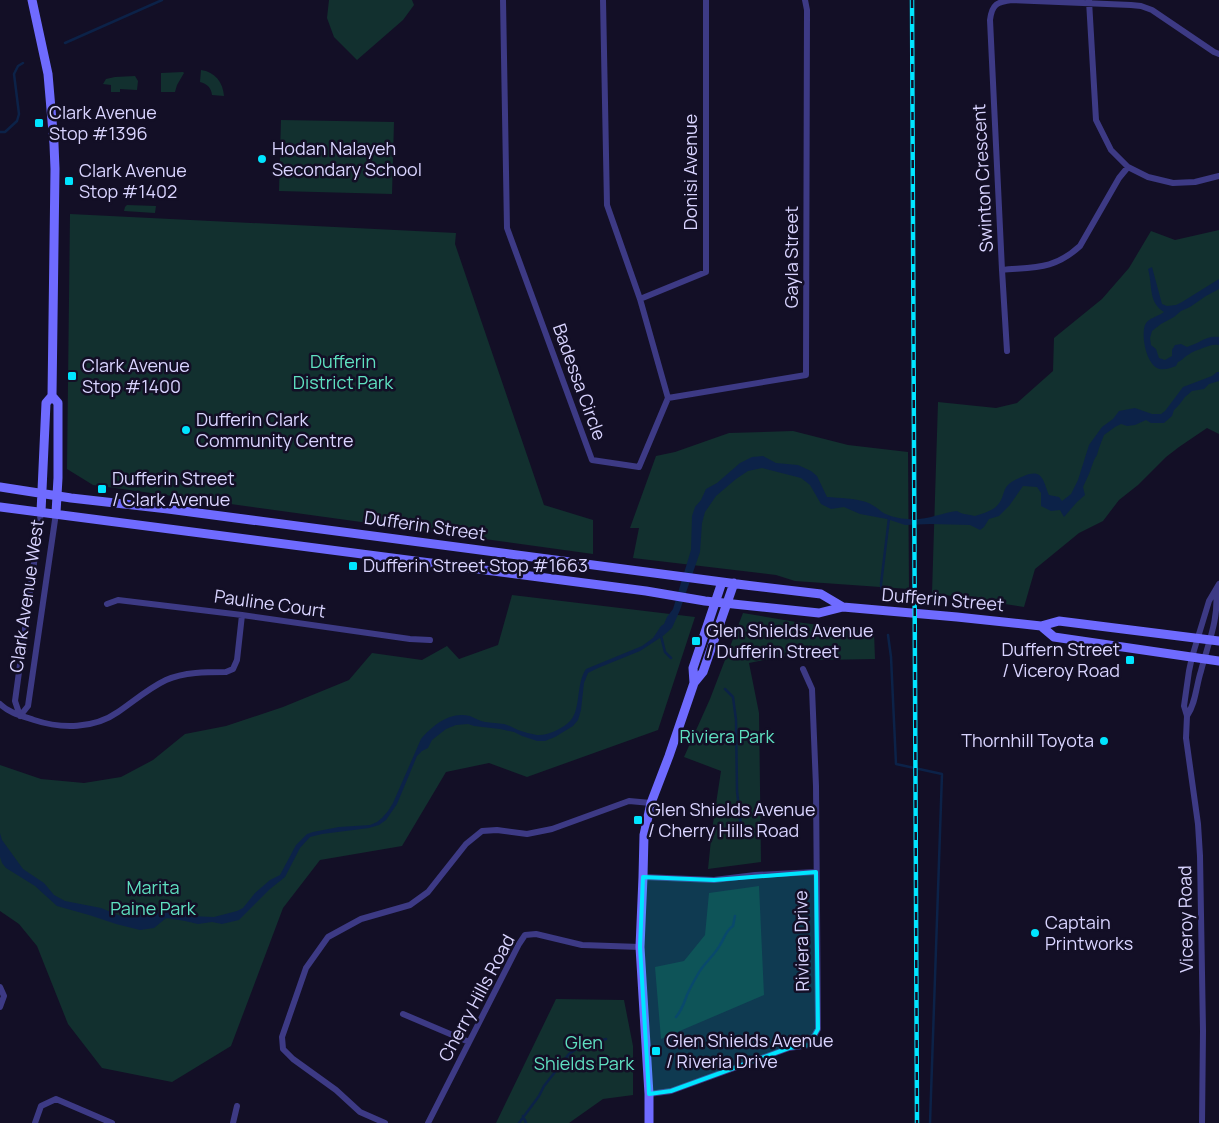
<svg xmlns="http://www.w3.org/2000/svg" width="1219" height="1123" font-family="Manrope,sans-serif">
	<rect width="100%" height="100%" fill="#130f26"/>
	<path fill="#12302f" d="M329,0h83l2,5 -11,15 -46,40 -23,-23 -7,-19z
		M201,70c14,2 22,12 23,26l-12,-1c-1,-8 -5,-11 -12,-13z
		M183,72l1,1 -7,12 -2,7h-14v-19z
		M135,76l3,5 -1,9 -17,-1v3h-9v-7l-8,-1 3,-5 9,-2z
		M281,120l113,2 -2,72 -113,-3z
		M127,205l29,1 -1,7 -31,-2 1,-4z
		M70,214l386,19 -1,11 89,261 49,15v34l-500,-69 -26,-16z
		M1219,230v204l-12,-6 -28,19 -13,10 -28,28 -19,15 -16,21 -24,12 -44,36 -11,38 -92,-14 6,-191 58,6 21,-5 36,-32 1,-33 48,-39 27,-31 22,-37 24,9z
		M793,431l55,14 60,7 1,137 -114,-8 -19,-6 -143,-17 6,-30h-9l26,-72 19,-4 54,-19z
		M512,595l183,22 -37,113 -131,47 -38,-14 -43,9 -44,74 -82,14 -37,48 -52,138 -59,36 -70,-14 -34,-44 -31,-78 -18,-22 -19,-13v-146l41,14 43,4 37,-6 32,-17 32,-26 41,-8 57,-19 66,-27 23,-27 50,7 25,-14 12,13 39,-14z
		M743,613l53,9 78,10 1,27 -57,1 -12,-8 -57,11 10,50 2,149 -53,7 4,-39 9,-59 -37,-14 26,-58z
		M759,886l5,109 -103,44 -6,-72 29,-6 21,-26 4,-42z
		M556,999l68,1 9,46v49l-30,4 -34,24h-73z"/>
	<path fill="#0c2248" d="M1152,267l10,37 5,2 9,-1 6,-3 37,-23v10l-13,7 -16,11 -9,4 -7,6 -13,7 -9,7 -2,7 1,7 5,4 3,9 6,2 7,-4v-6l3,-5 6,-1 6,3c4,-2 9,-3 12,-5 7,-4 12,-6 20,-5v8c-7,-1 -10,1 -16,3 -5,2 -10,3 -15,7 -4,2 -5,5 -10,7l-2,4c-5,2 -14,5 -19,2 -11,-6 -16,-32 -12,-43 3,-7 14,-9 19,-13 -16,-10 -11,-25 -16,-43z
		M1217,372h2v9l-10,3 -5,5 -12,2 -7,6 -6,8 -5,5 -2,6 -8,7h-13l-5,-3 -11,5 -8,1 -6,-2 -6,3 -11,8 -5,13 -2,7 -3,5 -5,14 -6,13 2,8 -8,7 -13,15 -4,-7 -9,1 -10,-5v-13l-4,-6 -14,-1 -14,20 -10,10 -10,3 -5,8 -4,3 -10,-5 -39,-1 -26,1 -18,-6 -27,-5 -16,-7 -13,2 -10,-5 -11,-19 -9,-7 -39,-10 -14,3 -12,8 -20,17 -11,16 -3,11 -2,29 -20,58 -8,18 -9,8 -23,15 -42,17 -10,5 -4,10 -3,27 -3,10 -5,6 -18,11 -10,4h-8l-15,-5 -8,-4 -14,-3 -26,-3 -6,-2 -12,1 -10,4 -14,11 -4,8 -6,3 -5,5 -20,48 -11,16 -7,5 -10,3 -47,6 -12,3 -10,11 -15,29 -15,12 -31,31 -17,4 -10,-2 -14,2 -13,-3 -18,-3 -2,1 -11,9 -14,2 -24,-6 -27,-9 -32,-9 -22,-20 -29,-18 -4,-5 -2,-6v-24l2,7 21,29 21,14 10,12 11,6 36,7 22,9 48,-6 19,5 24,1 23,-6 6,-3 12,-15 15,-13 10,-5 16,-30 11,-11 6,-2 26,-5 31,-2 7,-3 5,-4 6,-7 5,-8 28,-64c12,-14 29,-28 49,-23 5,2 10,5 15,6 6,1 13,1 19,2 5,1 9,4 14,6 6,2 13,4 19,5 10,1 24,-6 31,-12 14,-11 7,-38 18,-54l56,-23 11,-8 8,-12 3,-2 3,-7 6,-8 15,-49 3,-10 1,-34 3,-9 6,-7 5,-11 11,-6 23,-20 12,-6 11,-1 13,7 22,2 13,6 6,5 10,21c13,1 27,1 39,5 6,2 11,6 16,10 6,4 18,7 26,7 17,2 33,-6 49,-8 6,4 11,3 18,5 6,-2 13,-4 18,-7 11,-7 9,-17 14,-23 4,-5 12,-8 17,-10 19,-8 19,5 25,19l10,2 3,4 9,-7 7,-14 11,-35 13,-18 11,-8 6,-8 16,-3 17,6h9l4,-3 18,-24 29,-11z"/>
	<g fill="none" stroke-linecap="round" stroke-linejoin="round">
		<path stroke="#0c2248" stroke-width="2.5" d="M65,43l97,-43
			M0,132h5l12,-11 2,-7 -5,-40 4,-8 5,-3
			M882,590l-1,-6 8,-66
			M888,635l3,22 5,107 46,10 -12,349
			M661,636l4,16 6,6
			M725,689l8,8 3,23 1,71 4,36 -2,7
			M676,1017c6,-7 8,-14 11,-22 3,-7 7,-14 11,-21 6,-11 16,-18 22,-29 4,-6 6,-15 13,-19l2,-10
			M523,1116l3,7
			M519,1123l20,-27 5,-10 25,-32 9,-6 28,-9"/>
		<path stroke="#3d3a85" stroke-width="6" d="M503,0l4,228 85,232 47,7 29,-69 -28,-99 -33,-94 -4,-205
			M1089,1l7,119 15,30 17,17 20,10 25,6 22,-1 24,-6
			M1128,167l-9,11 -39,68c-26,24 -46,21 -78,24l-12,-250c2,-16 7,-18 22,-20l119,5 10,1 11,4 62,42 5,2
			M1002,270l5,81
			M640,299l66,-27v-272
			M668,398l138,-23 1,-365 -2,-10
			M107,604l11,-4 124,15 168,24 20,1
			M0,704c9,9 22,12 34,16 27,9 60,9 84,-8 16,-11 31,-24 48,-32 18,-8 41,-8 60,-8l7,-3 4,-9 5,-45
			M20,716l8,-10 28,-193
			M20,716l-5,-15 26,-189
			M1187,716c9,-13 9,-30 14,-45 7,-28 18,-51 15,-81
			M643,877l71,3 41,-5 61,-3
			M0,987l4,9 -4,11
			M403,1014l66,28
			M649,1094l22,-3 118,-43 20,-3 9,-16 -2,-243 -4,-97 -9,-20
			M35,1123l6,-17 15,-7 56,24
			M233,1123l4,-17
			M385,1123l-25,-11 -24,-22 -43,-31 -10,-10 -1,-12 24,-69 22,-31 33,-18 49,-14 18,-13 38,-48 16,-13 15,-1 30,4 25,-5 77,-28 22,2
			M428,1123l91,-179 6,-9 11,-1 46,11 58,2
			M1202,1123l1,-92 -3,-175 -2,-32 -12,-86 1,-22 -3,-10 5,-35 3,-14 17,-56 10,-17"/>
		<path stroke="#6f6bff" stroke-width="9" d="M32,0l16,74 6,70 1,25 -3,227 -6,7 -5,109
			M52,396l6,7v75l-2,35
			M0,487l71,11 97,11 577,76 76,9 22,13
			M0,507l646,84 59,10 114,12 24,-6 114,10 84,9 18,-5 160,20
			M1041,626l13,11 165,24
			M694,683l9,-11 31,-89
			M649,1123v-29l-9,-147 3,-70 1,-42 7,-32 18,-47 25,-73 -1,-15 29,-86"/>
		<defs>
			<path id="rail" d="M912,0l5,1123"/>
		</defs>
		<use href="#rail" stroke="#00e5ff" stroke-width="4.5"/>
		<use href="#rail" stroke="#130f26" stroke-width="2.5" stroke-dasharray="8" stroke-linecap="butt"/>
	</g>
	<path fill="#00e5ff" fill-opacity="0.2" stroke="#00e5ff" stroke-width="4" stroke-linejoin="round" d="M816,872l2,157 -9,16 -20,3 -118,43 -22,3 -9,-147 3,-70 71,3z"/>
	<g fill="#00e5ff" stroke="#130f26" stroke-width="2">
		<rect x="34" y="118" width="10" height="10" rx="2.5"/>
		<circle cx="262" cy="159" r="5"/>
		<rect x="64" y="176" width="10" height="10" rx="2.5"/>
		<rect x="67" y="371" width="10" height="10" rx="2.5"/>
		<circle cx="186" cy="430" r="5"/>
		<rect x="97" y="484" width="10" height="10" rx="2.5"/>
		<rect x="348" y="561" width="10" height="10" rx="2.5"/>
		<rect x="691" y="636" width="10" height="10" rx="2.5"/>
		<rect x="1125" y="655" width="10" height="10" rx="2.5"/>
		<circle cx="1104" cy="741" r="5"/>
		<rect x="633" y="815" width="10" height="10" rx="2.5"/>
		<circle cx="1035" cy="933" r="5"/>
		<rect x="651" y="1046" width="10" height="10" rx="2.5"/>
	</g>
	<g text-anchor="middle" stroke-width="5" stroke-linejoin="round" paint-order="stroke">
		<g font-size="18" fill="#d9d4ff" stroke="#130f26" text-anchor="start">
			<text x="49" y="119">Clark Avenue<tspan x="49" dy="21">Stop #1396</tspan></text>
			<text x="272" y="155">Hodan Nalayeh<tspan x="272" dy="21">Secondary School</tspan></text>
			<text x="79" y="177">Clark Avenue<tspan x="79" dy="21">Stop #1402</tspan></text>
			<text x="82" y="372">Clark Avenue<tspan x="82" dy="21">Stop #1400</tspan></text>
			<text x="196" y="426">Dufferin Clark<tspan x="196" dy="21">Community Centre</tspan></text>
			<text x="112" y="485">Dufferin Street<tspan x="112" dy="21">/ Clark Avenue</tspan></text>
			<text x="363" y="572">Dufferin Street Stop #1663</text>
			<text x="706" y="637">Glen Shields Avenue<tspan x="706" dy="21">/ Dufferin Street</tspan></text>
			<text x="1120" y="656" text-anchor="end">Duffern Street<tspan x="1120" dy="21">/ Viceroy Road</tspan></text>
			<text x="1094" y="747" text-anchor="end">Thornhill Toyota</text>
			<text x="648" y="816">Glen Shields Avenue<tspan x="648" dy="21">/ Cherry Hills Road</tspan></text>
			<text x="1045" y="929">Captain<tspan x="1045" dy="21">Printworks</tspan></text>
			<text x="666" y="1047">Glen Shields Avenue<tspan x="666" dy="21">/ Riveria Drive</tspan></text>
		</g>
		<g font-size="18" fill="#d9d4ff" stroke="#130f26">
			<text transform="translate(691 172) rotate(-90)" y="6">Donisi Avenue</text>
			<text transform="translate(983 178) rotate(-93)" y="6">Swinton Crescent</text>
			<text transform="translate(792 257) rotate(-90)" y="6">Gayla Street</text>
			<text transform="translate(579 382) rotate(70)" y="6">Badessa Circle</text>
			<text transform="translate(425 526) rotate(8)" y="6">Dufferin Street</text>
			<text transform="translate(27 596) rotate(-82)" y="6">Clark Avenue West</text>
			<text transform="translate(943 600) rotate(5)" y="6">Dufferin Street</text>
			<text transform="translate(270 604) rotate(8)" y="6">Pauline Court</text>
			<text transform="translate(1186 919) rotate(-91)" y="6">Viceroy Road</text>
			<text transform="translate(802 941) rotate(-91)" y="6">Riviera Drive</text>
			<text transform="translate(477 998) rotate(-62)" y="6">Cherry Hills Road</text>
		</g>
		<g font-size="18" fill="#5fe0c0" stroke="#130f26">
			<text x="343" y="368">Dufferin<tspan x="343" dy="21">District Park</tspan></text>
			<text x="727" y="743">Riviera Park</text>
			<text x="153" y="894">Marita<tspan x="153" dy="21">Paine Park</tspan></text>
			<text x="584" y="1049">Glen<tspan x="584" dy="21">Shields Park</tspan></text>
		</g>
	</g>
</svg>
